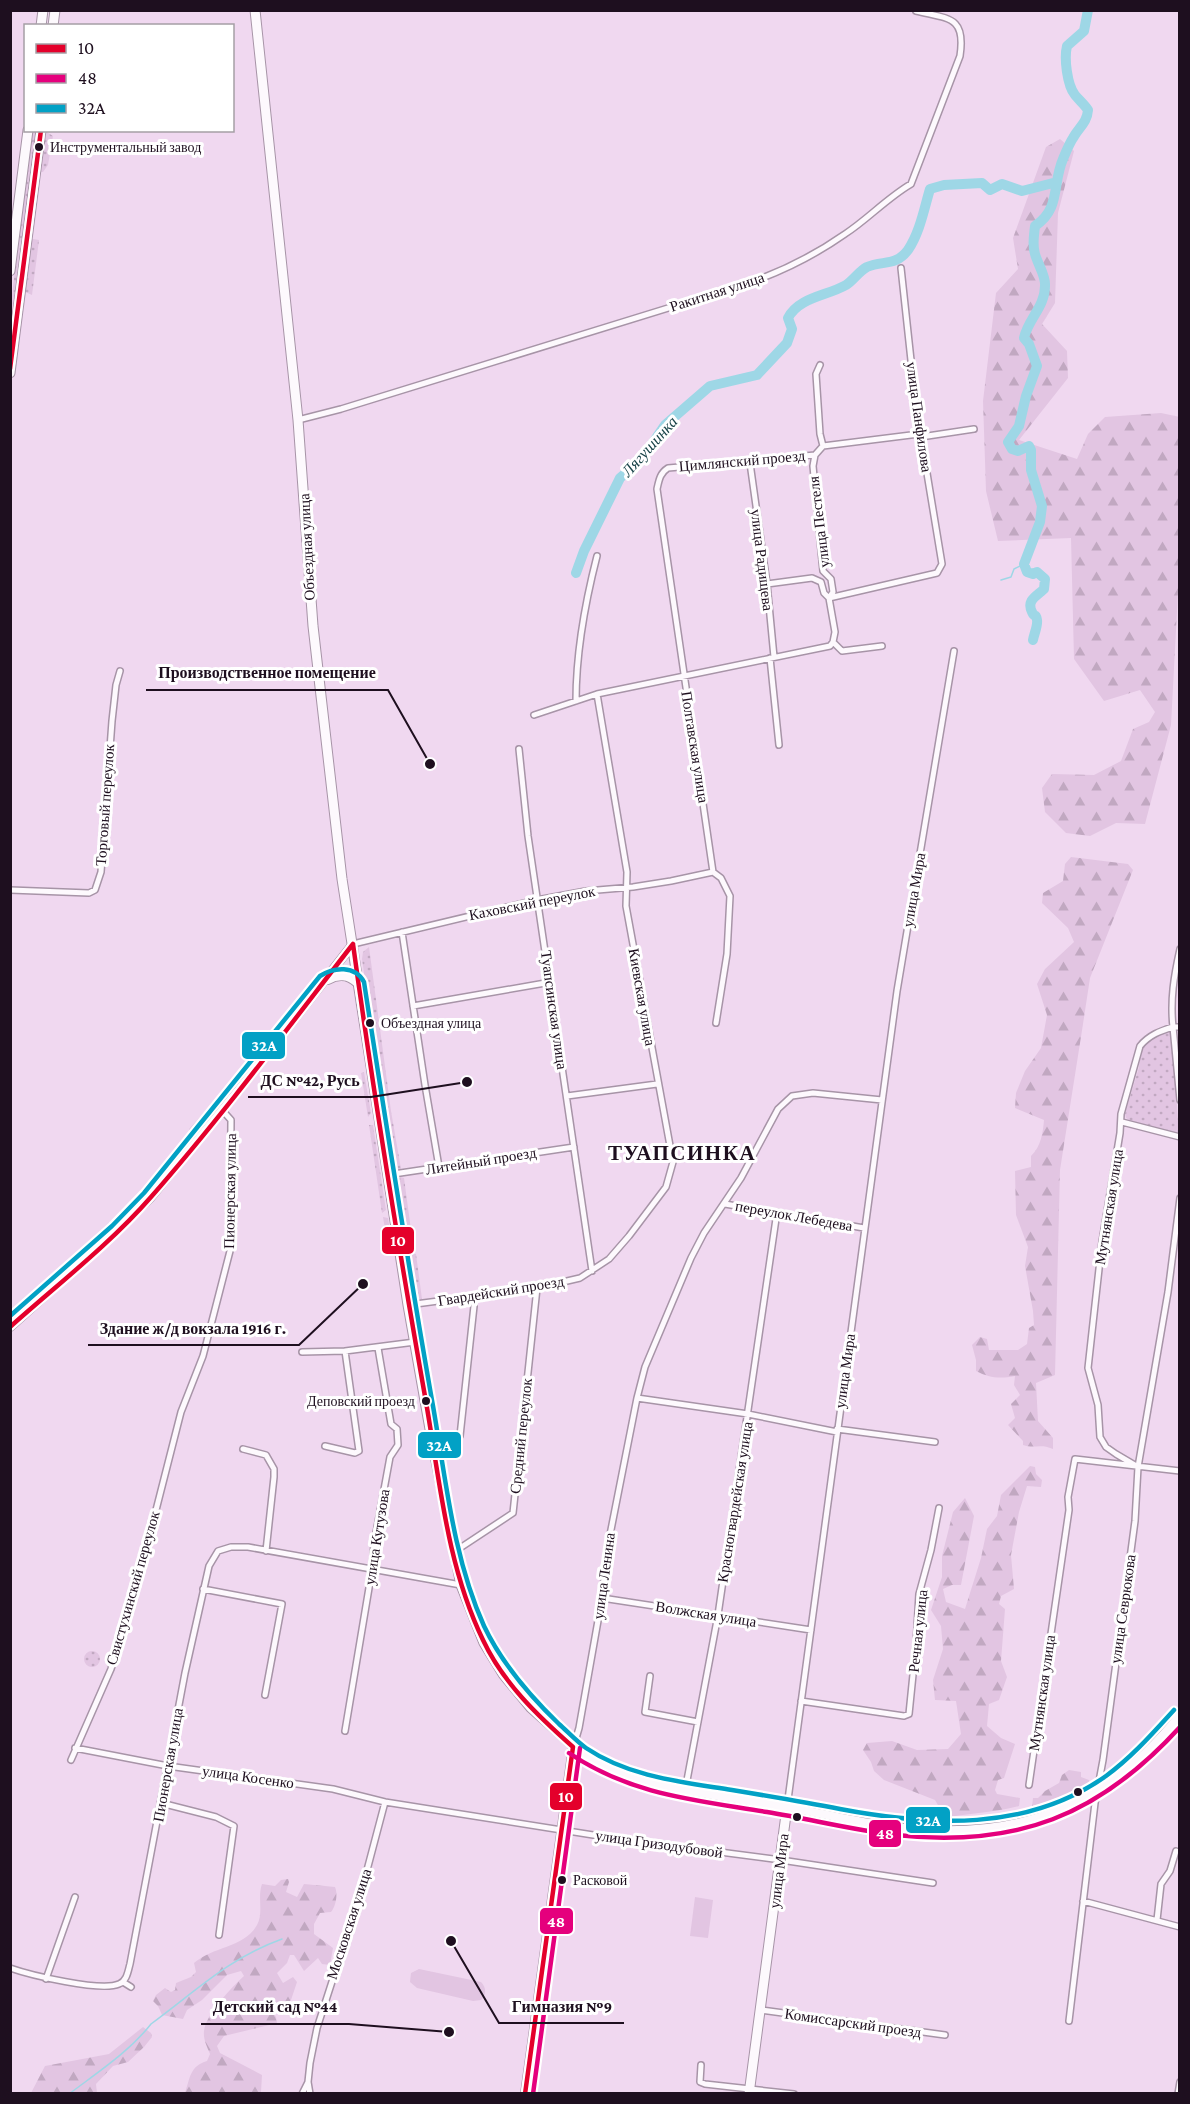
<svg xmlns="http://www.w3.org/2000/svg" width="1190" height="2104" font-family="'Crimson Pro',serif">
	<defs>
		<pattern id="grass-dots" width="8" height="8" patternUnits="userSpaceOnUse" patternTransform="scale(1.5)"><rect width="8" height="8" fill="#e2c5e2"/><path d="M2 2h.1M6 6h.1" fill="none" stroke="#c1a8c1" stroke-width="1.8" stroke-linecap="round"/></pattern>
		<pattern id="forest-firs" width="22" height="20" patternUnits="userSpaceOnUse" patternTransform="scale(1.5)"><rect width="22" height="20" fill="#e2c5e2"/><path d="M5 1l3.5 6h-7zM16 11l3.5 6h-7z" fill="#c1a8c1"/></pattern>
	</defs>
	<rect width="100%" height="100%" fill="#f0d8f0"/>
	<path fill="url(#grass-dots)" d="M32,131h5l-26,213v-41z
		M45,131l8,5 -5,29 -5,7h-4z
		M33,239l6,1 -7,55 -9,-4 7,-51z
		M369,947l22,164 10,58 -3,1 -6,-5 -18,-120 -3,-36 -3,-8 -6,-42 1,-7z
		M1168,1031l4,5 7,98 -48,-13 -5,-3 -1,-4 14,-47 2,-21 10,-9z
		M364,1072l7,41 -3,4 -7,-44z
		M209,1107l4,3 -21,27 -3,-3v-5z
		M369,1125h4l13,85 -4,3z
		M400,1177l4,1 9,67 -7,-1 -3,-5 -8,-55z
		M383,1217l5,1 5,33 -4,2z
		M410,1253l6,1 6,45 -4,2 -4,-2 -7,-41z
		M84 1659a8 8 0 1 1 16 0a8 8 0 1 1-16 0Z"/>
	<path fill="url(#forest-firs)" d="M1060,139l14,12 -16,62 -3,90 -13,21 25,27 1,27 -49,62 58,19 11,-25 17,-17 56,-4 19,4v137l-9,171 -26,99 -29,-1 -26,13 -24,-3 -21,-21 -3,-24 10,-14 42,1 27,-14 12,-32 16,-7 6,-10 -15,-22 -36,11 -30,-42 -3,-121 -73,3 -12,-50 -3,-90 13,-108 22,-24 -5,-31 33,-91z
		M1071,857l57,7 5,6 -43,108 -7,46 -23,146 -5,205 -19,8 2,38 15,17v11c-13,-6 -18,0 -30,-4v-4l-15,-16 7,-7 -4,-14 9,-9 -6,-10 1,-9c-15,3 -26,2 -39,-5v-11l-4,-15 8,-8 7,2 2,11h29l9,-6 2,-16 5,-3 -1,-14 -8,-45 3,-19 -12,-32 -1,-44 16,-4v-11c10,-9 12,-24 13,-36l-29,-12 1,-15 9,-22 16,-23 6,-33 -10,-31 8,-15 29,-27 -6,-14 -26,-25 1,-10 20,-12 2,-17z
		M1030,1466l5,1 1,7 6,6 -1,7 -14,-1 -8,26 -8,43 3,34 -13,7 -2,8 6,5 -4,52 6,16 -8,23 -10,4 -2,22 14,12 14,6 -11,34 -6,2 -3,10 2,4 23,4 -1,8c-26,7 -53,7 -80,13l-4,-2 4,-10 -4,-7 -51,-20 -10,-9 -3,-9 -8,-12 4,-7 25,-2 25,9 31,-1 13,-15 -5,-33 -21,-1 -2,-20 10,-31 -2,-23 -10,-16 11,-33v-21l11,-44 12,-14 9,18 -13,69h-9l-9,4 3,13 19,7 16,-51 6,-29 10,-13 4,-21z
		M1069,1770l12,2v5l8,3 1,3 -25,12 -33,12 1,-9h5l7,-7 14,-8 3,-8z
		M288,1879l1,3 -3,10 11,5 7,-13 31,3c3,7 1,19 -4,25l-11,1 -6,11v10l19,14 -3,17 -8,-1 -4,-6 -14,13 -10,-16h-4l-3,8 -10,10 6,10 10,-6 4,5 -6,18 -7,8 -11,-3 -2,4 5,8 1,6 -53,13 -7,10 3,7 42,22 -1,17 3,1h-79c5,-15 5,-27 22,-32l3,-7c-3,-7 -7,-15 -6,-23 2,-17 28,-44 40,-55l-3,-5 -14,4 -25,25 -15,10 -4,9 -21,-4 -4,-9 -5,-5 3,-6 9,-7 6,4 4,-2 1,-7 15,-6 5,-5 -2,-9c19,-17 50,-15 63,-38 7,-13 0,-27 5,-41l13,2 6,-6z
		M143,2027l8,6 1,4 -8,10 -16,15 -15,4 -17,18 1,9h-66l14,-27 64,-12z"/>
	<path fill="#e2c5e2" d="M695,1897l18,3 -5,38 -18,-2z
		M419,1969l62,13c6,6 5,13 0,18l-8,1 -56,-13 -7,-6 1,-9z"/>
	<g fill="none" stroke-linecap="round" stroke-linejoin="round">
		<path stroke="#9ed7e6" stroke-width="1.5" d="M1001,580l10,-3 3,-8 10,-5
			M69,2094c29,-22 60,-42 82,-70 45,-33 78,-66 131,-85"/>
		<path stroke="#9ed7e6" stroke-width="10" d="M576,573l8,-22 36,-73 22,-19 23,-34 45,-39 47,-11 30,-32 5,-14 -4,-11c11,-21 39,-22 58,-33 8,-5 13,-14 21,-18 16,-7 28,0 41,-17 12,-18 16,-41 22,-61l14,-4 38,-2 8,7 12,-6 20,7 35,-9
			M1033,640c1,-6 5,-14 4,-20 -1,-8 -2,-1 -5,-8 -6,-12 5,-16 12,-23l1,-10 -8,-7 -4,2 -6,-2 -3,-8 16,-42 2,-16 -11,-36v-20l-2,-4 -11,5 -6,-2 -4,-7 11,-16 7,-30 11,-30 -8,-22 -5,-6c4,-19 21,-31 21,-52 1,-10 -7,-21 -10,-32 -3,-9 -1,-18 0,-28 26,-17 17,-42 28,-67 3,-7 6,-15 10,-21 6,-11 14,-15 15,-28 -4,-6 -9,-10 -13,-15 -8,-10 -11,-37 -8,-49l17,-15 4,-21"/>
		<defs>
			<path id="minor" d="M820,365l-4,9 4,60 3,12 -8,9 -2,11 10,105 8,8 2,13 -4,6 6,34 -2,10
				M298,420l43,-11 405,-125c35,-12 69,-29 99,-50 23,-15 42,-36 66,-50l49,-128c6,-40 -11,-37 -44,-45
				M921,437l53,-8
				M823,446l96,-12
				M750,463l17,121 7,73
				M767,584l45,-6 9,4 3,11 5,5 108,-25 5,-9 -21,-127 -2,-3 -18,-166
				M770,658l9,87
				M576,701c0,-49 9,-98 21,-145
				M534,715l63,-21 233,-48 3,-4 9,9 40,-5
				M519,749l9,87 64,435
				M10,890l79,3 6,-3 6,-18 11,-151 4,-36 4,-14
				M402,932l23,153 14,82
				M353,944l184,-44 49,-9 47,-4 38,-6 42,-9
				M413,1006l138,-24
				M716,1023l11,-69 3,-58 -9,-18 -8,-6 -56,-383c2,-9 3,-16 11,-21l70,-6c26,3 52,-6 77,-7
				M1180,1027h-7l7,73
				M567,1096l90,-12
				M1122,1122l58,15
				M387,1175l187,-28
				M725,1204l139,24
				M408,1305l129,-17 43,-10 29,-19 20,-23 37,-49 7,-25 -47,-256 1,-34 -30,-178
				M302,1352l43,-1 70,-9
				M637,1398l111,16 89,18
				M837,1429l98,13
				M325,1446l30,7 4,-2 -14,-100
				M433,1446l24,-5 3,-5 14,-130 -1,-10
				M243,1449l23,6 8,14v8l-8,74
				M1138,1467l-22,-13 -10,-7 -6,-10 -2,-32 -10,-37 14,-126 18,-109 1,-19 19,-68c9,-11 20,-15 33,-19 -3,-27 1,-51 7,-78
				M454,1552l59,-39 24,-225
				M203,1589l79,15 -17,91
				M602,1598l209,32
				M650,1676l-5,36 53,10
				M801,1701l103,15 5,-2 7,-69 3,-51 12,-44 8,-42
				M345,1731l27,-161 2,-26 16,-87 8,-12 -1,-16 -6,-5 -13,-76
				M574,1745l5,-17 23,-130 5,-48 30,-152 8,-31 46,-109 13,-25 37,-55 37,-69 14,-13 21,-3 69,7
				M75,1748l93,18 165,23 52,13 227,36 169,22 152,23
				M71,1760l40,-91 31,-104 39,-153 22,-56 27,-105 1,-131 -9,-10
				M1029,1785l40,-275 -1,-13 7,-38 105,12
				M685,1791l33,-176 59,-403
				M161,1803l55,14 18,9 -15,109
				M787,1807l110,-816 57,-340
				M1083,1901l97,26
				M1157,1920l4,-36 9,-13 6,-20
				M10,1968c20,7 91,24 109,16 8,-3 9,-13 11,-20l55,-291 24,-107 9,-15 13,-4h17l213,38
				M46,1979l29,-82
				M123,1982l8,5
				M761,2010l184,25
				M1069,2021l26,-218 8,-43 32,-239 3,-54 30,-175 12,-94
				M701,2065l-1,17 5,2 89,10
				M302,2094l6,-12
				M310,2094l-2,-12 2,-19 7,-35 45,-139 23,-87
				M1178,2094l2,-12"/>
			<path id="secondary" d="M328,980c10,-6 21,-5 29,3
				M10,1327l107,-96 33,-33 91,-111 112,-143
				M787,1807c42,8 86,19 130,22 111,9 193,-27 263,-114
				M525,2094l48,-347"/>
			<path id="primary" d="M255,10l43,410 15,206 29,253 66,426 25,141 28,139 23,58 19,31 28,34 54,48 35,17 43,13 124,21 -38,287
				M41,26l2,-16
				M53,26l2,-16
				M10,271l18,-141
				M10,373l31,-243"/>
		</defs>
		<use href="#minor" stroke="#a794a7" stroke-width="8"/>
		<use href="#secondary" stroke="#a794a7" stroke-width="10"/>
		<use href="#primary" stroke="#a794a7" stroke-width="11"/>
		<use href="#minor" stroke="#fdf9fd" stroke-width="5"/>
		<use href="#secondary" stroke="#fdf9fd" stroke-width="8"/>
		<use href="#primary" stroke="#fdf9fd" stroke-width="9"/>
		<defs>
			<path id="bus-1" d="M10,369l31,-239
				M353,944c21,153 46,306 73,458 14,80 21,164 57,238 20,43 55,76 90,107l-48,347
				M10,1327c47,-42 100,-83 141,-130 71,-81 136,-168 202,-253"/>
			<path id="bus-2" d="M569,1753c62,42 126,47 198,59 43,7 86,18 129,23 120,13 203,-19 284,-108
				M533,2094l47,-346"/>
			<path id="bus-3" d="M10,1316l102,-90 32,-33 176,-217c14,-9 35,-11 44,6 22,142 44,283 69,424 13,74 20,151 51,220 18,38 45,69 75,98 9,8 17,17 27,24 43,29 96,34 146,42 36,6 72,12 108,19 90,17 187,23 266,-33 26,-19 47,-43 68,-66"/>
		</defs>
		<use href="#bus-1" stroke="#fff" stroke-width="9"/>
		<use href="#bus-2" stroke="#fff" stroke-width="9"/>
		<use href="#bus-3" stroke="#fff" stroke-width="9"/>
		<use href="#bus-1" stroke="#e4002b" stroke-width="4.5"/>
		<use href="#bus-2" stroke="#e5007d" stroke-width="4.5"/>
		<use href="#bus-3" stroke="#02a1c5" stroke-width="4.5"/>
	</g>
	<g fill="#1e0f1f" stroke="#fff" stroke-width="2">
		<circle cx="39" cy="147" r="5"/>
		<circle cx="370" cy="1023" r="5"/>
		<circle cx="426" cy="1401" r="5"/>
		<circle cx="1078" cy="1792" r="5"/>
		<circle cx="797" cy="1817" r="5"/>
		<circle cx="562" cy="1880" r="5"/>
	</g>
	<g text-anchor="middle" stroke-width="6" stroke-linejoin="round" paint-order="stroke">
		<g font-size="14" fill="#1e0f1f" stroke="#fff" text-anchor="start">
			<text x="50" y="152">Инструментальный завод</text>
			<text x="381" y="1028">Объездная улица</text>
			<text x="415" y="1406" text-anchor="end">Деповский проезд</text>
			<text x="573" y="1885">Расковой</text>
		</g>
		<g font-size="15" fill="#1e0f1f" stroke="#fff">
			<text transform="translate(717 292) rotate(-18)" y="5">Ракитная улица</text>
			<text transform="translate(919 417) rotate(82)" y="5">улица Панфилова</text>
			<text transform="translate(742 461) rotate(-5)" y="5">Цимлянский проезд</text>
			<text transform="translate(819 522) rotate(-97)" y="5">улица Пестеля</text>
			<text transform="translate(307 547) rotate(-93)" y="5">Объездная улица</text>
			<text transform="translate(762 560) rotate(83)" y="5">улица Радищева</text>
			<text transform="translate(695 747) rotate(81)" y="5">Полтавская улица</text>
			<text transform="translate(105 805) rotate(-86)" y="5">Торговый переулок</text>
			<text transform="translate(914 890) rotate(-80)" y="5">улица Мира</text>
			<text transform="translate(532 903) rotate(-11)" y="5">Каховский переулок</text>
			<text transform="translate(642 997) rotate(80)" y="5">Киевская улица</text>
			<text transform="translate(554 1010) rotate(82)" y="5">Туапсинская улица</text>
			<text transform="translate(481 1161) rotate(-9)" y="5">Литейный проезд</text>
			<text transform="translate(230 1191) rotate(-89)" y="5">Пионерская улица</text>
			<text transform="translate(1109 1207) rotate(-81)" y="5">Мутнянская улица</text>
			<text transform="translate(794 1216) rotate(10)" y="5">переулок Лебедева</text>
			<text transform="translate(501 1291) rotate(-9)" y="5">Гвардейский проезд</text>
			<text transform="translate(845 1371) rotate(-82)" y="5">улица Мира</text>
			<text transform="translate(521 1436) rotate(-84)" y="5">Средний переулок</text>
			<text transform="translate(735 1502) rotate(-81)" y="5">Красногвардейская улица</text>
			<text transform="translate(377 1537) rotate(-81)" y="5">улица Кутузова</text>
			<text transform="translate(604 1576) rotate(-82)" y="5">улица Ленина</text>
			<text transform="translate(133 1588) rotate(-74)" y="5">Свистухинский переулок</text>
			<text transform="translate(1123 1609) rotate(-82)" y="5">улица Севрюкова</text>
			<text transform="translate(706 1614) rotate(9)" y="5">Волжская улица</text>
			<text transform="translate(918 1631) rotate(-84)" y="5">Речная улица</text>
			<text transform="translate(1042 1693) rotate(-82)" y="5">Мутнянская улица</text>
			<text transform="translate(168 1765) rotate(-80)" y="5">Пионерская улица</text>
			<text transform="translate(248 1777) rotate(8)" y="5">улица Косенко</text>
			<text transform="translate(659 1844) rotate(8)" y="5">улица Гризодубовой</text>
			<text transform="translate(779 1871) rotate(-83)" y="5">улица Мира</text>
			<text transform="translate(349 1924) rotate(-72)" y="5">Московская улица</text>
			<text transform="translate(853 2023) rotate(8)" y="5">Комиссарский проезд</text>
		</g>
		<g font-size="16" font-style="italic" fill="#1b454a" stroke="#fff">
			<text transform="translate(649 446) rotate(-48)" y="6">Лягушинка</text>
		</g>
		<g font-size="21" font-weight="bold" letter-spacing="1.5" fill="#1e0f1f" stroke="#fff">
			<text x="682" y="1160">ТУАПСИНКА</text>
		</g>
	</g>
	<path fill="none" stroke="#1e0f1f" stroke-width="2" d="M430 764L388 690H146M467 1082L371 1097H248M363 1284L299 1345H88M451 1941L499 2023H624M449 2032L349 2024H201"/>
	<g fill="#1e0f1f" stroke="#fff" stroke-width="2">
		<circle cx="430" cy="764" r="6"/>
		<circle cx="467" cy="1082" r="6"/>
		<circle cx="363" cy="1284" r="6"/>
		<circle cx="451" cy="1941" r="6"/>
		<circle cx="449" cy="2032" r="6"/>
	</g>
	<g font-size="16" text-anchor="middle" font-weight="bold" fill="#1e0f1f" stroke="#fff" stroke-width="6" stroke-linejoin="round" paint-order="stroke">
		<text x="267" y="678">Производственное помещение</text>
		<text x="310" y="1086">ДС №42, Русь</text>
		<text x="193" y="1334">Здание ж/д вокзала 1916 г.</text>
		<text x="562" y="2012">Гимназия №9</text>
		<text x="275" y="2012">Детский сад №44</text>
	</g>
	<g stroke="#fff" stroke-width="2">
		<rect x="241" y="1031" width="45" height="29" rx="6" fill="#02a1c5"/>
		<rect x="381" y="1226" width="34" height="29" rx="6" fill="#e4002b"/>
		<rect x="417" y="1431" width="45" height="28" rx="6" fill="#02a1c5"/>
		<rect x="549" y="1782" width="34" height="29" rx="6" fill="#e4002b"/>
		<rect x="905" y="1806" width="46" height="28" rx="6" fill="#02a1c5"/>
		<rect x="868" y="1819" width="34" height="29" rx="6" fill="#e5007d"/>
		<rect x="539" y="1907" width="35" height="28" rx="6" fill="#e5007d"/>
	</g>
	<g font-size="16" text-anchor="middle" font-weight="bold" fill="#fff">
		<text x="264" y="1051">32A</text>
		<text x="398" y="1246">10</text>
		<text x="439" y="1451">32A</text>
		<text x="566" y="1802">10</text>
		<text x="928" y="1826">32A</text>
		<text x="885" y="1839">48</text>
		<text x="556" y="1927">48</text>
	</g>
	<rect width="1190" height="2104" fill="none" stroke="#1e0f1f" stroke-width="24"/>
	<rect x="24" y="24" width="210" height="108" fill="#ffffff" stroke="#a59fa5" stroke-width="1.5"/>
	<rect x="36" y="44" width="30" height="9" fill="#e4002b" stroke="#a59fa5" stroke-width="1.5"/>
	<text x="78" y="54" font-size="18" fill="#1e0f1f">10</text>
	<rect x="36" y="74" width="30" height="9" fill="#e5007d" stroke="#a59fa5" stroke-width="1.5"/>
	<text x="78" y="84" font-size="18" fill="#1e0f1f">48</text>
	<rect x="36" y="104" width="30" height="9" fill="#02a1c5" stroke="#a59fa5" stroke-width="1.5"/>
	<text x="78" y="114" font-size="18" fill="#1e0f1f">32A</text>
</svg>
